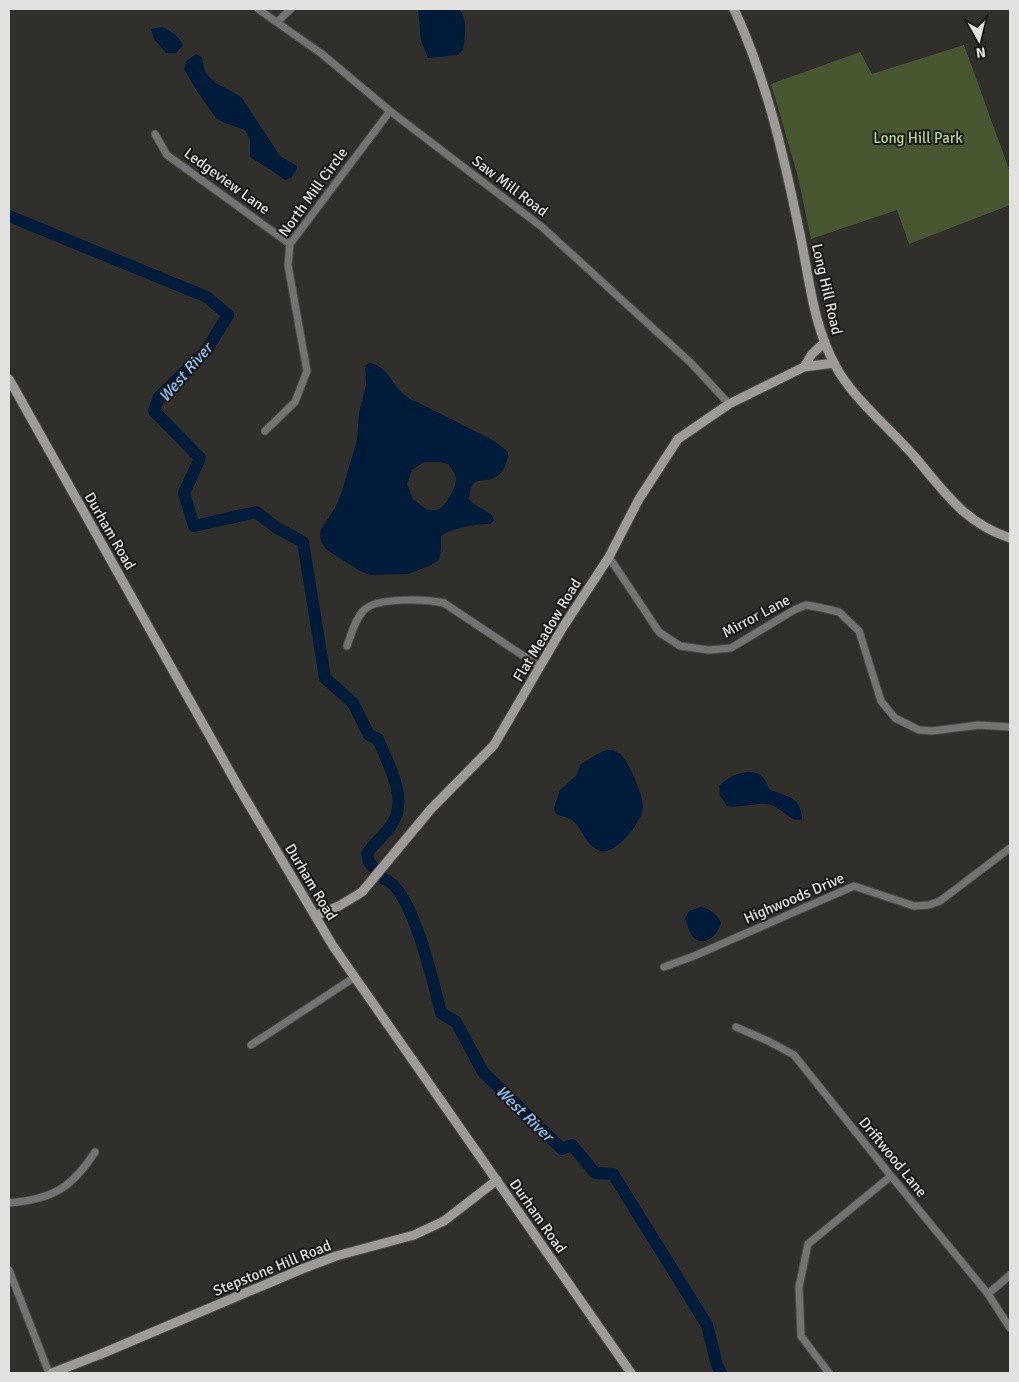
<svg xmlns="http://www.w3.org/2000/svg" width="1019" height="1382" font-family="Signika,sans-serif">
	<rect width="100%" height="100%" fill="#302f2b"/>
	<path fill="#485732" d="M964,45l46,127v33l-101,39 -12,-34 -86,29 -13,-62 -27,-93 89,-32 12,22z"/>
	<path fill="#001b39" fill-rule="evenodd" d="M418,9h41c9,11 6,27 4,41l-6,5 -29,3 -7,-17z
		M162,27c8,3 18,10 21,18l-7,8h-10l-12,-14 -3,-10z
		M196,54l6,3c1,5 1,11 4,16 9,13 25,16 36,25l38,58 17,10v3l-6,9 -6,2 -14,-10 -18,-11 -3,-2v-17l-5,-10 -20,-7 -9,-5 -20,-28 -12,-21 3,-9z
		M369,363c23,3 24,32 48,39l77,39 14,11c0,8 -4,21 -12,25 -15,8 -24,-5 -27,22l5,5 18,11 2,6 -4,3c-11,-1 -41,5 -49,12v12l-2,12 -10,6 -21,8 -37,1 -11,-4 -33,-21 -6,-8 -1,-7 1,-6 14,-21 7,-17 15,-51 2,-27 7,-28 -1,-19zM424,462h16l8,2c3,4 7,9 8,14 1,8 -10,28 -17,31 -4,2 -8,1 -12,1l-14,-11 -6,-15 5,-14z
		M608,750c4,0 8,1 11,3 9,6 25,44 24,55 -1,14 -28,48 -43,43 -15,-6 -17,-22 -28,-31 -5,-4 -12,-3 -17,-7l-1,-5 6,-18 16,-14 5,-12c9,-5 17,-12 27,-14z
		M749,772c13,1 15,5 20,17 16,8 32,6 33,30 -10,5 -20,-11 -31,-14 -14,-4 -30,4 -44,1l-7,-10 -1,-10c9,-9 17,-13 30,-14z
		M701,907c8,1 17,8 20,16 -2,10 -16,25 -27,15 -5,-4 -6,-13 -9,-19l4,-8z"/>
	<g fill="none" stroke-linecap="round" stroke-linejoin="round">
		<path stroke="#001b39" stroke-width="12" d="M9,216l198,81 21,18 -22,36 -47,46 -5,14 46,47 -16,35 10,33 62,-14 21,16 26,14 22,136 28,25 16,32 9,4c10,26 31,59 14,85 -7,12 -19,19 -25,30l2,8 5,6
			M384,879c28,8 50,106 57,134l15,9 27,50 79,77 10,-4 23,28 18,1 94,151 10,40 4,8"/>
		<defs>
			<path id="street" d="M258,9l64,45 68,57 152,116 149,136 38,41
				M277,22l14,-13
				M155,134l12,21 123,89
				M265,431l30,-29 12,-31 -19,-106 2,-21 100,-133
				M609,557l50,75 21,14 28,4 23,-2 63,-38 12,-5 16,3 17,4 20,19 22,70 14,17 24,12 13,1 47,-6 31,2
				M347,646c4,-11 8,-27 17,-36 13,-13 63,-11 80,-7l96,64
				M664,967l30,-11 160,-70 60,20 15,-1 11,-4 70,-53
				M736,1027l32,14 26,14 97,121 97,118 22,34
				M251,1045l104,-68
				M9,1203c43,-4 62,-14 86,-51
				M9,1270l40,103
				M988,1294l22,-19
				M829,1373l-28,-37 -2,-49 9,-43 83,-68"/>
			<path id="secondary" d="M734,9c33,71 50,148 66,225 9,43 13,91 35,131 17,33 54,62 79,91 30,35 50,67 96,82
				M804,367l8,-13 13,-12
				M9,379l230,409 94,158 298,427
				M315,916l24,-10 23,-14 69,-83 63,-64 69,-118 46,-70 30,-58 39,-60 51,-35 75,-37 30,-4
				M52,1373l49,-19 201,-85 34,-13 78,-21 30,-14 53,-41"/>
		</defs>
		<use href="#street" stroke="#4c4b48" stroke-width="9"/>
		<use href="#secondary" stroke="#4c4b48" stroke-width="11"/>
		<use href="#street" stroke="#757372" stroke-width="7"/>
		<use href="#secondary" stroke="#9d9a98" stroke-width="9"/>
	</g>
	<g text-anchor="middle" stroke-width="4" stroke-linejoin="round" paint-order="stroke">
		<g font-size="15" fill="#bbd892" stroke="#171715">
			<text x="918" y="143">Long Hill Park</text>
		</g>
		<g font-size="15" fill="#e2e1df" stroke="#171715">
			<text transform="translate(227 181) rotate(36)" y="5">Ledgeview Lane</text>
			<text transform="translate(510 186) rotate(37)" y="5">Saw Mill Road</text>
			<text transform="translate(313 192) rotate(-54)" y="5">North Mill Circle</text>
			<text transform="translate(827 289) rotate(77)" y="5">Long Hill Road</text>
			<text transform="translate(110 531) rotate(60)" y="5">Durham Road</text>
			<text transform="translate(756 616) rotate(-28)" y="5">Mirror Lane</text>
			<text transform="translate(547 630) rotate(-59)" y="5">Flat Meadow Road</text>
			<text transform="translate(311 882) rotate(59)" y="5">Durham Road</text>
			<text transform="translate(794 898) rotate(-23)" y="5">Highwoods Drive</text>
			<text transform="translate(893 1157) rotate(51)" y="5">Driftwood Lane</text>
			<text transform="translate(538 1216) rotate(55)" y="5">Durham Road</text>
			<text transform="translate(272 1268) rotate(-22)" y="5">Stepstone Hill Road</text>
		</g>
		<g font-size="16" font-style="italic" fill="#8fc3fb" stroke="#171715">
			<text transform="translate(185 372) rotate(-49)" y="6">West River</text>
			<text transform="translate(525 1113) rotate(44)" y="6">West River</text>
		</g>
	</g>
	<rect width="1019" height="1382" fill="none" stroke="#e2e1df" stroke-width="20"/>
	<g transform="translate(979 40) rotate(172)" stroke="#171715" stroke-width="4" paint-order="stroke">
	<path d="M0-4L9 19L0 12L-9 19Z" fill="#e2e1df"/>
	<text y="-8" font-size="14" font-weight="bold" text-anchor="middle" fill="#e2e1df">N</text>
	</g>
</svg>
